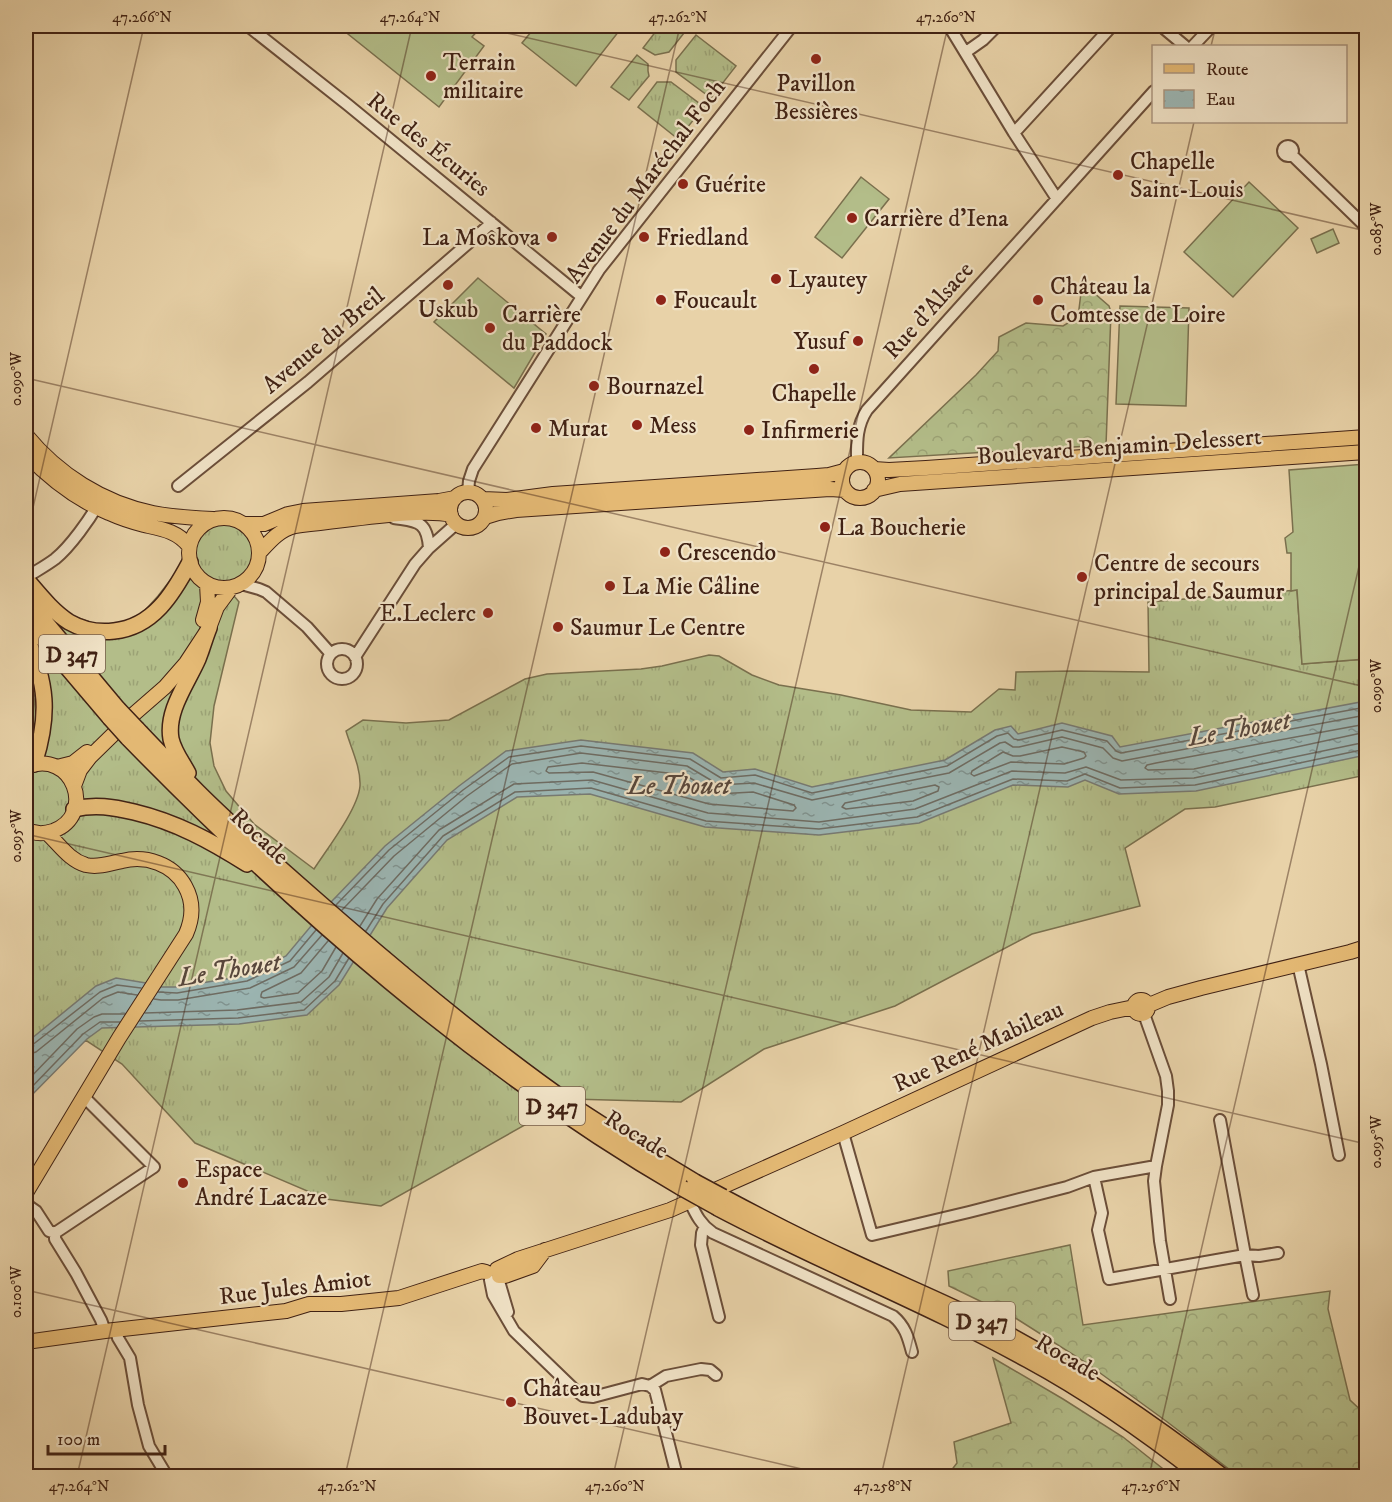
<svg xmlns="http://www.w3.org/2000/svg" width="1392" height="1502" font-family="'IM FELL DW Pica',serif">
	<defs>
		<pattern id="grass-tufts" width="24" height="20" patternUnits="userSpaceOnUse" patternTransform="scale(1.5)"><rect width="24" height="20" fill="#b3bd89"/><path d="M3 7l-1-3M5 7V3M7 7l1-3M15 17l-1-3M17 17v-4M19 17l1-3" fill="none" stroke="#9ba275"/></pattern>
		<pattern id="forest-crowns" width="20" height="18" patternUnits="userSpaceOnUse" patternTransform="scale(1.5)"><rect width="20" height="18" fill="#b3bd89"/><path d="M2 6a3 3 0 1 1 6 0M12 15a3 3 0 1 1 6 0" fill="none" stroke="#9ba275"/></pattern>
		<pattern id="water-ripples" width="26" height="14" patternUnits="userSpaceOnUse" patternTransform="scale(1.5)"><rect width="26" height="14" fill="#9bb5b2"/><path d="M2 4q2-2 4 0t4 0M15 11q2-2 4 0t4 0" fill="none" stroke="#809390"/></pattern>
	</defs>
	<rect width="100%" height="100%" fill="#e8d2a8"/>
	<filter id="stains"><feTurbulence type="fractalNoise" baseFrequency=".00333" numOctaves="4"/><feColorMatrix values="0 0 0 0 .2 0 0 0 0 .09 0 0 0 0 .02 0 0 0 .5 -.17"/></filter>
	<radialGradient id="worn" r=".72"><stop offset=".6" stop-color="#630" stop-opacity="0"/><stop offset="1" stop-color="#630" stop-opacity=".3"/></radialGradient>
	<path fill="url(#grass-tufts)" stroke="#7a704e" stroke-width="1.5" d="M660,26h25l3,2 -19,24 -14,3 -12,-7z
		M696,35l40,31 -25,32 -35,-26v-12z
		M637,55l11,9v7l1,5 -20,24 -18,-13z
		M657,82h14l33,25 -26,32 -40,-32z
		M194 553a30 30 0 1 1 60 0a30 30 0 1 1-60 0Z
		M175,574l14,2 46,21 4,5 -25,104 -4,37 4,23 12,25 28,33 60,45c13,-20 44,-60 46,-83 1,-18 -9,-38 -14,-55l17,-11 43,3 43,-3 76,-41 22,-5 94,-5 21,-3 47,-11 10,1 33,19 27,10 62,10 70,15 60,2 28,-23 16,1 1,-18 55,-1 78,1 -1,-70 149,-12 5,74 64,-5v116l-151,32 -30,2 -60,39 15,58 -108,28 -137,72 -131,43 -83,53 -110,-3 -190,107 -55,-7 -131,-56 -73,-79 -35,-23 -61,7v-289l3,-3 6,-59 -9,-28v-89l28,23 19,13 28,10 24,-3 13,-5 20,-22z"/>
	<path fill="url(#forest-crowns)" stroke="#7a704e" stroke-width="1.5" d="M1086,286l23,20 2,6 -5,133 -217,13 87,-83 22,-24 1,-14 27,-14 37,3 15,-9 3,-24z
		M1070,1245l13,80 247,-34 -2,18 22,91 16,15v61h-128l-72,-55 -81,-59 -68,-43 -68,-33 -1,-15z
		M993,1358l70,41 60,38 49,39h-225l10,-13 -3,-21 57,-19z"/>
	<path fill="#b3bd89" stroke="#7a704e" stroke-width="1.5" d="M338,26h144l-10,11 12,9 -45,61z
		M536,26h87l-47,60 -54,-43z
		M861,177l28,22 -47,59 -27,-21z
		M1249,182l49,46 -65,69 -49,-45z
		M1333,229l6,14 -22,10 -6,-14z
		M478,278l68,56 -32,54 -80,-66z
		M1120,306l69,2 -3,98 -70,-2z
		M1366,464v195l-64,5 -5,-74 -6,1v-38h-4l-2,-15 8,-6 -4,-62z"/>
	<path fill="url(#water-ripples)" stroke="#777a73" stroke-width="1.5" d="M1366,701v54l-170,36 -77,3 -34,-14 -17,7 -55,-2 -94,38 -100,12 -114,-8 -115,-33 -73,3 -70,43 -60,68 -48,77 -32,30 -68,9 -137,4 -15,11 -61,62v-58l70,-57 20,-8 36,6 10,3h14l69,-11 41,-20 46,-55 53,-55 74,-60 47,-35 75,-11 112,13 30,19 32,-3 57,18 133,-27 50,-30 16,-4 7,8 44,-11 50,13 8,11z"/>
	<g fill="none" stroke-linecap="round" stroke-linejoin="round">
		<path stroke="#6e6c63" stroke-width="1.5" d="M1366,724l-210,39 -9,2 -2,3 3,2 46,-1 172,-37
			M1062,747l22,5 2,4 -2,2 -20,6 -53,-2 -37,14 -3,-2 1,-3 31,-19 10,4h7z
			M582,763l103,12 32,19 36,-2 41,13 2,3 -3,3 -84,-7 -116,-32 -44,1 -3,-2 2,-4z
			M935,785l4,2 -1,4 -25,10 -67,8 -4,-2 3,-4z
			M336,905l53,-55 74,-60 46,-33 72,-11 109,13 31,19 34,-3 57,18 135,-27 50,-30 11,-3 6,6 5,1 43,-10 45,11 9,10 5,2 245,-46
			M342,910l52,-54 73,-60 45,-32 69,-11 106,13 32,19 35,-2 58,17 137,-27 51,-30 5,-1 8,5h6l43,-10 41,11 10,10 9,3 244,-46
			M360,926l17,-27 62,-69 75,-46 78,-4 116,33 111,9 96,-13 97,-38 53,2 21,-6 35,13 73,-2 172,-36
			M366,931l17,-27 60,-68 72,-44 76,-4 115,33 113,8 98,-12 96,-38 54,2 18,-7 35,14 75,-3 171,-36
			M328,941l-27,32 -39,19 -1,3v2l3,1 34,-5 24,-22 14,-24
			M158,992l19,1 70,-12 43,-20 26,-31
			M154,999l7,1h17l72,-12 44,-21 28,-32
			M145,1013l92,-3 64,-8 28,-25 14,-24
			M140,1021l98,-3 66,-8 31,-29 14,-23
			M26,1047l5,-1 69,-54 17,-7 24,3
			M26,1055l10,-3 67,-54 15,-6 19,3
			M26,1082l51,-53 17,-12 8,-3h23
			M26,1093l57,-59 17,-12h20"/>
		<defs>
			<path id="minor" d="M248,26l100,79 234,192
				M949,26l65,107 43,66
				M1161,26l24,20
				M1193,46l19,-20
				M966,52l17,-12 14,-14
				M1014,133l98,-107
				M1283 151a5 5 0 1 1 10 0a5 5 0 1 1-10 0Z
				M1292,155l74,72
				M857,462c0,-19 -1,-35 10,-52l287,-319
				M178,486l130,-104 179,-155 4,-5
				M468,492l1,-11 4,-12 126,-199 193,-244
				M394,518c23,4 33,2 35,30
				M30,575c8,-5 17,-10 25,-16 15,-12 35,-40 45,-58
				M241,584l18,5 7,3 41,35 24,27
				M327 664a15 15 0 1 1 30 0a15 15 0 1 1-30 0Z
				M355,657l60,-93 14,-16 27,-24
				M1298,964l23,100 18,91
				M1144,1014l22,62 2,15v14l-12,61 -2,15 6,60 10,58
				M843,1133l29,102 97,-23 98,-25 27,-10 62,-11
				M1094,1177l8,36 -4,17 11,49 136,-24 -25,-135
				M690,1202c6,13 11,23 23,31l180,83c12,10 15,21 19,36
				M26,1204l10,7 13,20 6,2
				M704,1228l-2,5 -1,12 18,72
				M55,1233l99,-66 -70,-70
				M55,1233v6l21,34 25,47 4,11
				M498,1278l10,34
				M490,1280l3,15 21,36 61,59 8,6 10,1 49,-13 8,2 5,4 22,86
				M1253,1295l-8,-40 14,1 19,-3
				M116,1330l2,8 12,20 8,47 11,41 18,30
				M650,1386l16,-10 35,-7 9,1 6,5"/>
			<path id="major" d="M26,435c32,39 77,68 127,78 20,4 40,5 60,6
				M26,454c24,25 51,46 83,59 11,5 23,9 35,12 18,4 33,6 45,21
				M842 480a18 18 0 1 1 36 0a18 18 0 1 1-36 0Z
				M874,469l15,1 37,-2 440,-31
				M874,490l26,-6 466,-32
				M450 510a18 18 0 1 1 36 0a18 18 0 1 1-36 0Z
				M483,499l24,1 46,-6 264,-18 12,-1 15,-4
				M485,517l13,-4 18,-3 314,-21 15,1
				M189 553a35 35 0 1 1 70 0a35 35 0 1 1-70 0Z
				M244,524h20l24,-10 15,-3 136,-10 16,-3
				M259,553c11,-12 20,-23 36,-27 35,-4 69,-9 104,-12 17,-1 35,-3 52,1
				M203,620l5,-18 -1,-18
				M26,767c47,-19 71,48 27,64 -9,3 -19,3 -27,-2
				M57,767l16,-4 14,-11
				M74,786l6,-16 10,-13 44,-43 31,-27 21,-24 23,-35 8,-21 14,-19
				M1134 1007a7 7 0 1 1 14 0a7 7 0 1 1-14 0Z
				M1149,1005l19,-8 33,-9 149,-36 16,-5
				M26,1193l93,-155 67,-104c7,-16 8,-32 -1,-48 -12,-22 -39,-31 -63,-25 -12,2 -23,7 -36,4 -17,-5 -27,-21 -39,-32
				M497,1269l21,-10 152,-49 173,-77 249,-115 18,-6 24,-5
				M499,1276h6l28,-10 12,-16
				M26,1342l79,-11 181,-20 23,-7h32l58,-6 83,-27 4,1"/>
			<path id="highway" d="M26,579c13,15 26,32 43,43 14,8 29,11 45,9 39,-4 59,-37 76,-69
				M26,599l92,110
				M26,619l84,99
				M26,637c21,45 24,78 8,127
				M137,729c20,21 40,42 60,62 47,47 98,90 148,134 74,64 150,127 231,183 39,26 79,50 119,74
				M128,738c166,170 348,330 554,450
				M188,773c-6,-11 -14,-21 -17,-34 -5,-28 16,-55 27,-80 4,-10 7,-21 11,-31
				M74,809c21,-5 39,-2 60,3 42,10 77,29 113,52
				M723,1197c43,23 86,45 130,65 47,22 95,42 141,65 81,42 156,94 228,149
				M718,1208c102,54 209,96 310,152 61,33 118,73 173,116"/>
		</defs>
		<use href="#minor" stroke="#6b4e39" stroke-width="14"/>
		<use href="#major" stroke="#412214" stroke-width="16"/>
		<use href="#highway" stroke="#412214" stroke-width="18"/>
		<use href="#minor" stroke="#f0e2c6" stroke-width="10"/>
		<use href="#major" stroke="#e4b974" stroke-width="14"/>
		<use href="#highway" stroke="#e4b974" stroke-width="15"/>
		<defs>
			<path id="highway-bridge" d="M118,709l19,20
				M110,718l18,20
				M695,1182l28,15
				M682,1188l36,20"/>
		</defs>
		<use href="#highway-bridge" stroke="#412214" stroke-width="18" stroke-linecap="butt"/>
		<use href="#highway-bridge" stroke="#e4b974" stroke-width="15"/>
	</g>
	<path fill="none" stroke="#412214" stroke-width="1.5" stroke-opacity="0.45" d="M477,26l889,205M1211,46l5,-20M26,378l1340,309M26,538l118,-512M26,834l1340,310M26,1290l806,186M77,1476l335,-1450M345,1476l335,-1450M613,1476l335,-1450M881,1476l313,-1354M1149,1476l217,-940"/>
	<g fill="#8f2418" stroke="#f0e2c6" stroke-width="2">
		<circle cx="816" cy="59" r="6"/>
		<circle cx="431" cy="76" r="6"/>
		<circle cx="1118" cy="175" r="6"/>
		<circle cx="683" cy="184" r="6"/>
		<circle cx="852" cy="218" r="6"/>
		<circle cx="552" cy="237" r="6"/>
		<circle cx="644" cy="237" r="6"/>
		<circle cx="776" cy="279" r="6"/>
		<circle cx="448" cy="285" r="6"/>
		<circle cx="661" cy="300" r="6"/>
		<circle cx="1038" cy="300" r="6"/>
		<circle cx="490" cy="328" r="6"/>
		<circle cx="858" cy="341" r="6"/>
		<circle cx="814" cy="369" r="6"/>
		<circle cx="594" cy="386" r="6"/>
		<circle cx="637" cy="425" r="6"/>
		<circle cx="536" cy="428" r="6"/>
		<circle cx="749" cy="430" r="6"/>
		<circle cx="825" cy="527" r="6"/>
		<circle cx="665" cy="552" r="6"/>
		<circle cx="1082" cy="577" r="6"/>
		<circle cx="610" cy="586" r="6"/>
		<circle cx="488" cy="613" r="6"/>
		<circle cx="558" cy="627" r="6"/>
		<circle cx="183" cy="1183" r="6"/>
		<circle cx="511" cy="1402" r="6"/>
	</g>
	<g text-anchor="middle" stroke-width="4.5" stroke-linejoin="round" paint-order="stroke">
		<g fill="#f0e2c6" stroke="#765c49" stroke-width="1.5">
			<rect x="39" y="635" width="66" height="38" rx="4.5"/>
			<rect x="519" y="1087" width="66" height="38" rx="4.5"/>
			<rect x="949" y="1302" width="66" height="38" rx="4.5"/>
		</g>
		<g font-size="22" font-weight="bold" fill="#412214">
			<text x="72" y="662">D 347</text>
			<text x="552" y="1114">D 347</text>
			<text x="982" y="1329">D 347</text>
		</g>
		<g font-size="24" fill="#412214" stroke="#f0e2c6" text-anchor="start">
			<text x="443" y="70">Terrain<tspan x="443" dy="28">militaire</tspan></text>
			<text x="816" y="91" text-anchor="middle">Pavillon<tspan x="816" dy="28">Bessières</tspan></text>
			<text x="1130" y="169">Chapelle<tspan x="1130" dy="28">Saint-Louis</tspan></text>
			<text x="695" y="192">Guérite</text>
			<text x="864" y="226">Carrière d'Iena</text>
			<text x="540" y="245" text-anchor="end">La Moskova</text>
			<text x="656" y="245">Friedland</text>
			<text x="788" y="287">Lyautey</text>
			<text x="1050" y="294">Château la<tspan x="1050" dy="28">Comtesse de Loire</tspan></text>
			<text x="673" y="308">Foucault</text>
			<text x="448" y="317" text-anchor="middle">Uskub</text>
			<text x="502" y="322">Carrière<tspan x="502" dy="28">du Paddock</tspan></text>
			<text x="846" y="349" text-anchor="end">Yusuf</text>
			<text x="606" y="394">Bournazel</text>
			<text x="814" y="401" text-anchor="middle">Chapelle</text>
			<text x="649" y="433">Mess</text>
			<text x="548" y="436">Murat</text>
			<text x="761" y="438">Infirmerie</text>
			<text x="837" y="535">La Boucherie</text>
			<text x="677" y="560">Crescendo</text>
			<text x="1094" y="571">Centre de secours<tspan x="1094" dy="28">principal de Saumur</tspan></text>
			<text x="622" y="594">La Mie Câline</text>
			<text x="476" y="621" text-anchor="end">E.Leclerc</text>
			<text x="570" y="635">Saumur Le Centre</text>
			<text x="195" y="1177">Espace<tspan x="195" dy="28">André Lacaze</tspan></text>
			<text x="523" y="1396">Château<tspan x="523" dy="28">Bouvet-Ladubay</tspan></text>
		</g>
		<g font-size="24" fill="#412214" stroke="#f0e2c6">
			<text transform="translate(429 144) rotate(39)" y="8">Rue des Écuries</text>
			<text transform="translate(645 181) rotate(-53)" y="8">Avenue du Maréchal Foch</text>
			<text transform="translate(928 310) rotate(-48)" y="8">Rue d'Alsace</text>
			<text transform="translate(323 340) rotate(-40)" y="8">Avenue du Breil</text>
			<text transform="translate(1119 446) rotate(-4)" y="8">Boulevard Benjamin Delessert</text>
			<text transform="translate(260 836) rotate(43)" y="8">Rocade</text>
			<text transform="translate(978 1046) rotate(-25)" y="8">Rue René Mabileau</text>
			<text transform="translate(637 1134) rotate(32)" y="8">Rocade</text>
			<text transform="translate(295 1287) rotate(-7)" y="8">Rue Jules Amiot</text>
			<text transform="translate(1068 1357) rotate(30)" y="8">Rocade</text>
		</g>
		<g font-size="26" font-style="italic" fill="#58473c" stroke="#f0e2c6">
			<text transform="translate(1239 728) rotate(-10)" y="9">Le Thouet</text>
			<text x="679" y="794">Le Thouet</text>
			<text transform="translate(229 969) rotate(-9)" y="9">Le Thouet</text>
		</g>
	</g>
	<rect width="1392" height="1502" fill="none" stroke="#e8d2a8" stroke-width="66"/>
	<rect x="1152" y="45" width="195" height="78" fill="#f0e2c6" stroke="#aa957f" stroke-width="1.5"/>
	<rect x="1164" y="64" width="30" height="9" fill="#e4b974" stroke="#aa957f" stroke-width="1.5"/>
	<text x="1206" y="75" font-size="18" fill="#412214">Route</text>
	<rect x="1164" y="90" width="30" height="18" fill="url(#water-ripples)" stroke="#aa957f" stroke-width="1.5"/>
	<text x="1206" y="105" font-size="18" fill="#412214">Eau</text>
	<path d="M48 1445v9h117v-9" fill="none" stroke="#412214" stroke-width="3"/>
	<text x="57" y="1445" font-size="18" fill="#412214" stroke="#f0e2c6" stroke-width="4.5" paint-order="stroke">100 m</text>
	<rect x="33" y="33" width="1326" height="1436" fill="none" stroke="#412214" stroke-width="2"/>
	<g font-size="15" text-anchor="middle" fill="#412214">
		<text x="142" y="22">47.266°N</text>
		<text x="410" y="22">47.264°N</text>
		<text x="678" y="22">47.262°N</text>
		<text x="946" y="22">47.260°N</text>
		<text transform="translate(1376 229) rotate(-90)" y="5">0.085°W</text>
		<text transform="translate(16 379) rotate(-90)" y="5">0.090°W</text>
		<text transform="translate(1376 686) rotate(-90)" y="5">0.090°W</text>
		<text transform="translate(16 836) rotate(-90)" y="5">0.095°W</text>
		<text transform="translate(1376 1142) rotate(-90)" y="5">0.095°W</text>
		<text transform="translate(16 1292) rotate(-90)" y="5">0.100°W</text>
		<text x="79" y="1491">47.264°N</text>
		<text x="347" y="1491">47.262°N</text>
		<text x="615" y="1491">47.260°N</text>
		<text x="883" y="1491">47.258°N</text>
		<text x="1151" y="1491">47.256°N</text>
	</g>
	<rect width="100%" height="100%" filter="url(#stains)"/>
	<rect width="100%" height="100%" fill="url(#worn)"/>
</svg>
